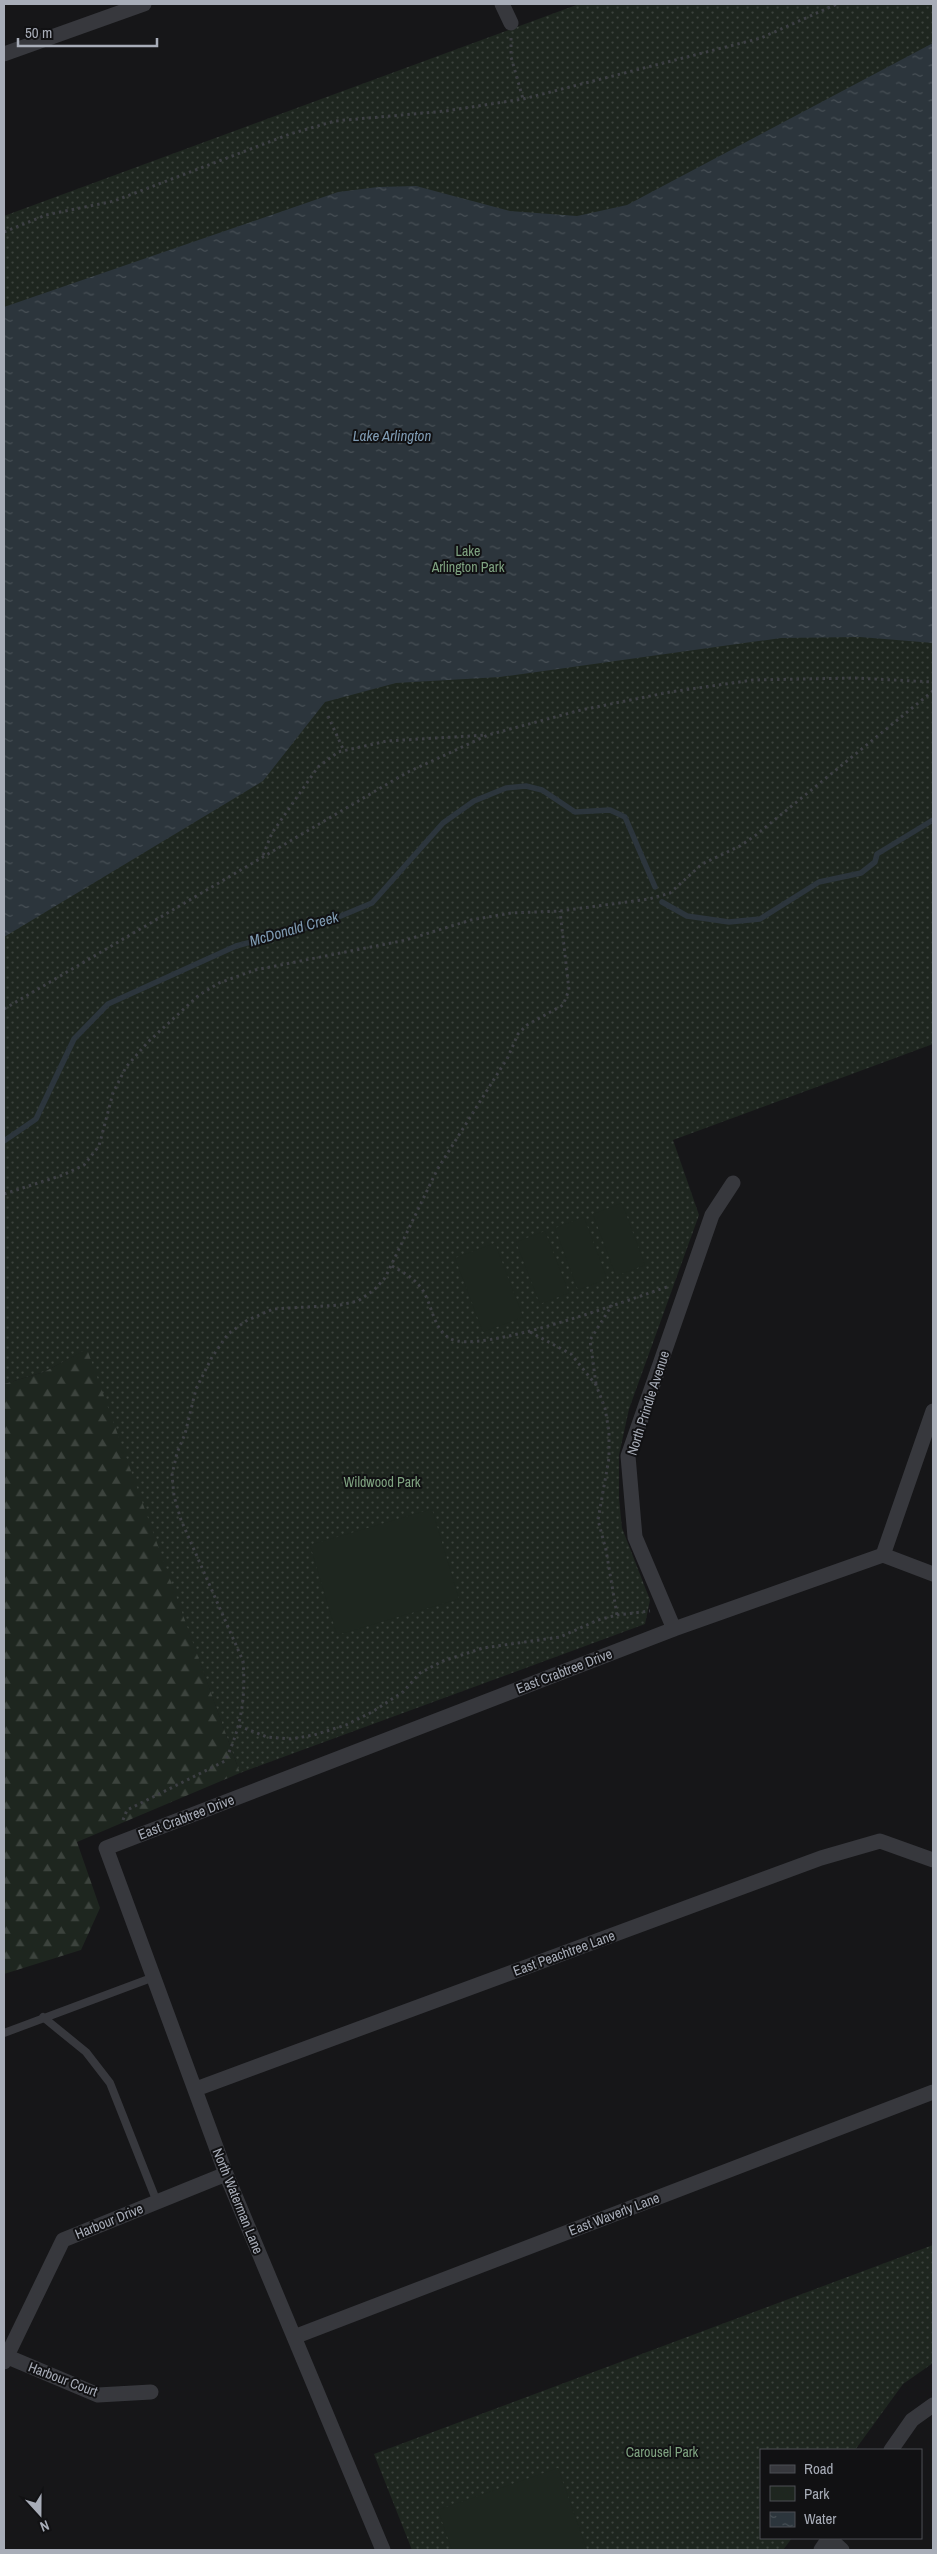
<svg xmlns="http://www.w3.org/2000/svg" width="937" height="2554" font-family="'Archivo Narrow',sans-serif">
	<defs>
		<pattern id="green-dots" width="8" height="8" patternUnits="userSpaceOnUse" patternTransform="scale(1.25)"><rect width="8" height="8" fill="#1e261f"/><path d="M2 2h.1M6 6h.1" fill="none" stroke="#3c433d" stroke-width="1.8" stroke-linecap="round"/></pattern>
		<pattern id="forest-firs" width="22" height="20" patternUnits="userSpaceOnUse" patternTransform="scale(1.25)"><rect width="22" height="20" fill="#1e261f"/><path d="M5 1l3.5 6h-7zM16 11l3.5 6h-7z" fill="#3c433d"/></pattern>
		<pattern id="water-ripples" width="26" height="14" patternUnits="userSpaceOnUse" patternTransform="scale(1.25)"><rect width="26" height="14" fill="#2c353c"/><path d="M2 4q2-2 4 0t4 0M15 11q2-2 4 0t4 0" fill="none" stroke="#485056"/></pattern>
	</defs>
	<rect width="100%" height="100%" fill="#161618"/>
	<path fill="url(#green-dots)" d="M579,4h354v1040l-260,96 26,75 -70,194 -10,46v43l3,30 28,72 -5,24 -405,149 -154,-423 -42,22 -40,12v-1168z
		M933,2245v118l-30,21 -48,66h-94v88h31l-9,12h-371l-38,-96z"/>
	<path fill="url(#forest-firs)" d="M87,1349l153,424 -163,69 23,66 -19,42 -77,24v-590l40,-12z"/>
	<path fill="#1e261f" d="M622,1203l23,62 -29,11 -23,-62z
		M584,1217l23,62 -29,11 -23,-62z
		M545,1231l24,62 -29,11 -24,-62z
		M495,1243l28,74 -40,15 -28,-74z
		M432,1509l27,90 -122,36 -27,-90z
		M558,2468l29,82h-135l-14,-40z"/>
	<path fill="url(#water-ripples)" d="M933,43v600l-73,-6 -79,1 -281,39 -104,6 -71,19 -62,79 -259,156v-630l334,-115 40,-5 38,-1 94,25 67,5 50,-11z"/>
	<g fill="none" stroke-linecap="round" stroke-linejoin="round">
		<path stroke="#2c353c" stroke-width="5.5" d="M662,902l25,14 42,6 31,-3 59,-37 42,-9 14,-11 2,-8 56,-34
			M4,1141l32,-22 38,-80 34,-35 128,-58 88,-23 48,-20 71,-80 31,-22 32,-13 20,-2 16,4 33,22 35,-2 15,7 30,70"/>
		<path stroke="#3d3f44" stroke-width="3" stroke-dasharray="2.5 4" stroke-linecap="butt" d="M511,38v19l12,42
			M4,232l42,-17 68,-14 176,-67 45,-13 111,-10 77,-12 238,-61 76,-34
			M328,716l16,35
			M263,855l9,-22 46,-66 20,-15 49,-11 99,-6
			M4,1009l402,-236 82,-38 93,-25 89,-18 83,-12 102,-2 78,4
			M4,1194l59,-19 21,-10 15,-19 14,-53 13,-26 22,-25 51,-47 20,-12 36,-13 151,-30 65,-20 40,-7 49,-2 89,-12 21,-6 32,-29 38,-18 16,-11 177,-144
			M392,1266c11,6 22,12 30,23 10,15 11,39 27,49 28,19 184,-40 221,-52
			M530,1332l41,22 25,31 9,23 4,24v26l-11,62 8,30 11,65
			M596,1384l-6,-44 22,-35
			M239,1726l28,11 24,2 23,-4 32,-10 26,-13 31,-20 17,-19 23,-12 40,-13 77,-11 38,-17 19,-5 33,-4
			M123,1820l4,-10 98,-49c16,-33 21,-63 18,-100l-62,-141 -7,-24 -2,-21 5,-22 8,-19 11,-45 16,-32 16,-23 18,-13 27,-12 67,-4 18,-4 16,-11 11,-12 52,-108 71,-113 10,-23 9,-9 36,-20 6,-15 -9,-79"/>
		<path stroke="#37383d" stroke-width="8" d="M43,2017l43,35 24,31 47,119
			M4,2033l150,-56"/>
		<path stroke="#37383d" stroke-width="15" d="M502,4l9,19
			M4,54l140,-50
			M883,1555l50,19
			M674,1629l-39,-92 -7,-81 84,-241 21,-32
			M196,2089l625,-231 59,-17 53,19
			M294,2337l639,-245
			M8,2357l90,38 53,-3
			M4,2362l59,-122 163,-66
			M891,2450l21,-30 21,-15
			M829,2538l13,12
			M383,2550l-157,-376 -120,-326 568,-219 209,-74 50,-144
			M821,2550l8,-12"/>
	</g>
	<g text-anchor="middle" stroke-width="4" stroke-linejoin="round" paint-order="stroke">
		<g font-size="14" fill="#7fa381" stroke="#111113">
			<text x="468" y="556">Lake<tspan x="468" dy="16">Arlington Park</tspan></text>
			<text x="382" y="1487">Wildwood Park</text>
			<text x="662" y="2457">Carousel Park</text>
		</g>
		<g font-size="14" fill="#a8adb8" stroke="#111113">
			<text transform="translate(648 1403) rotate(-72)" y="5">North Prindle Avenue</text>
			<text transform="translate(564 1671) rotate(-21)" y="5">East Crabtree Drive</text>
			<text transform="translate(186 1817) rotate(-21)" y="5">East Crabtree Drive</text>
			<text transform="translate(564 1953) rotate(-20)" y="5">East Peachtree Lane</text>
			<text transform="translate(238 2201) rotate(68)" y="5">North Waterman Lane</text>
			<text transform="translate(614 2214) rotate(-21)" y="5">East Waverly Lane</text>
			<text transform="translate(109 2221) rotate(-22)" y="5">Harbour Drive</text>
			<text transform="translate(63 2379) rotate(21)" y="5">Harbour Court</text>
		</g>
		<g font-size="15" font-style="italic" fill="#7f9bb3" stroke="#111113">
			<text x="392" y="441">Lake Arlington</text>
			<text transform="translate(294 929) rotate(-16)" y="5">McDonald Creek</text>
		</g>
	</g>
	<rect width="937" height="2554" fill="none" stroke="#a8adb8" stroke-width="10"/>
	<rect x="760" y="2449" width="162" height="90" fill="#111113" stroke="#4d4f55"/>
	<rect x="770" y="2465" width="25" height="8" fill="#37383d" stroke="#4d4f55"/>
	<text x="804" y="2474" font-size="15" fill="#a8adb8">Road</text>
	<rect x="770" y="2486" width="25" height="15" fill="#1e261f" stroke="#4d4f55"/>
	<text x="804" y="2499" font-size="15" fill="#a8adb8">Park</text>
	<rect x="770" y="2512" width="25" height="15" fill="url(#water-ripples)" stroke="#4d4f55"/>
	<text x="804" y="2524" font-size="15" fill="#a8adb8">Water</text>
	<g transform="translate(40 2514) rotate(159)" stroke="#111113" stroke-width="4" paint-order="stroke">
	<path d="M0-4L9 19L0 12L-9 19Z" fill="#a8adb8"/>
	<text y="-8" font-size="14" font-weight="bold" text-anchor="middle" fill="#a8adb8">N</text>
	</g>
	<path d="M18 38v8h139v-8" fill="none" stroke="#a8adb8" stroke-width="2.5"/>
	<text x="25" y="38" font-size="15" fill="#a8adb8" stroke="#111113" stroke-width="4" paint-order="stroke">50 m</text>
</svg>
